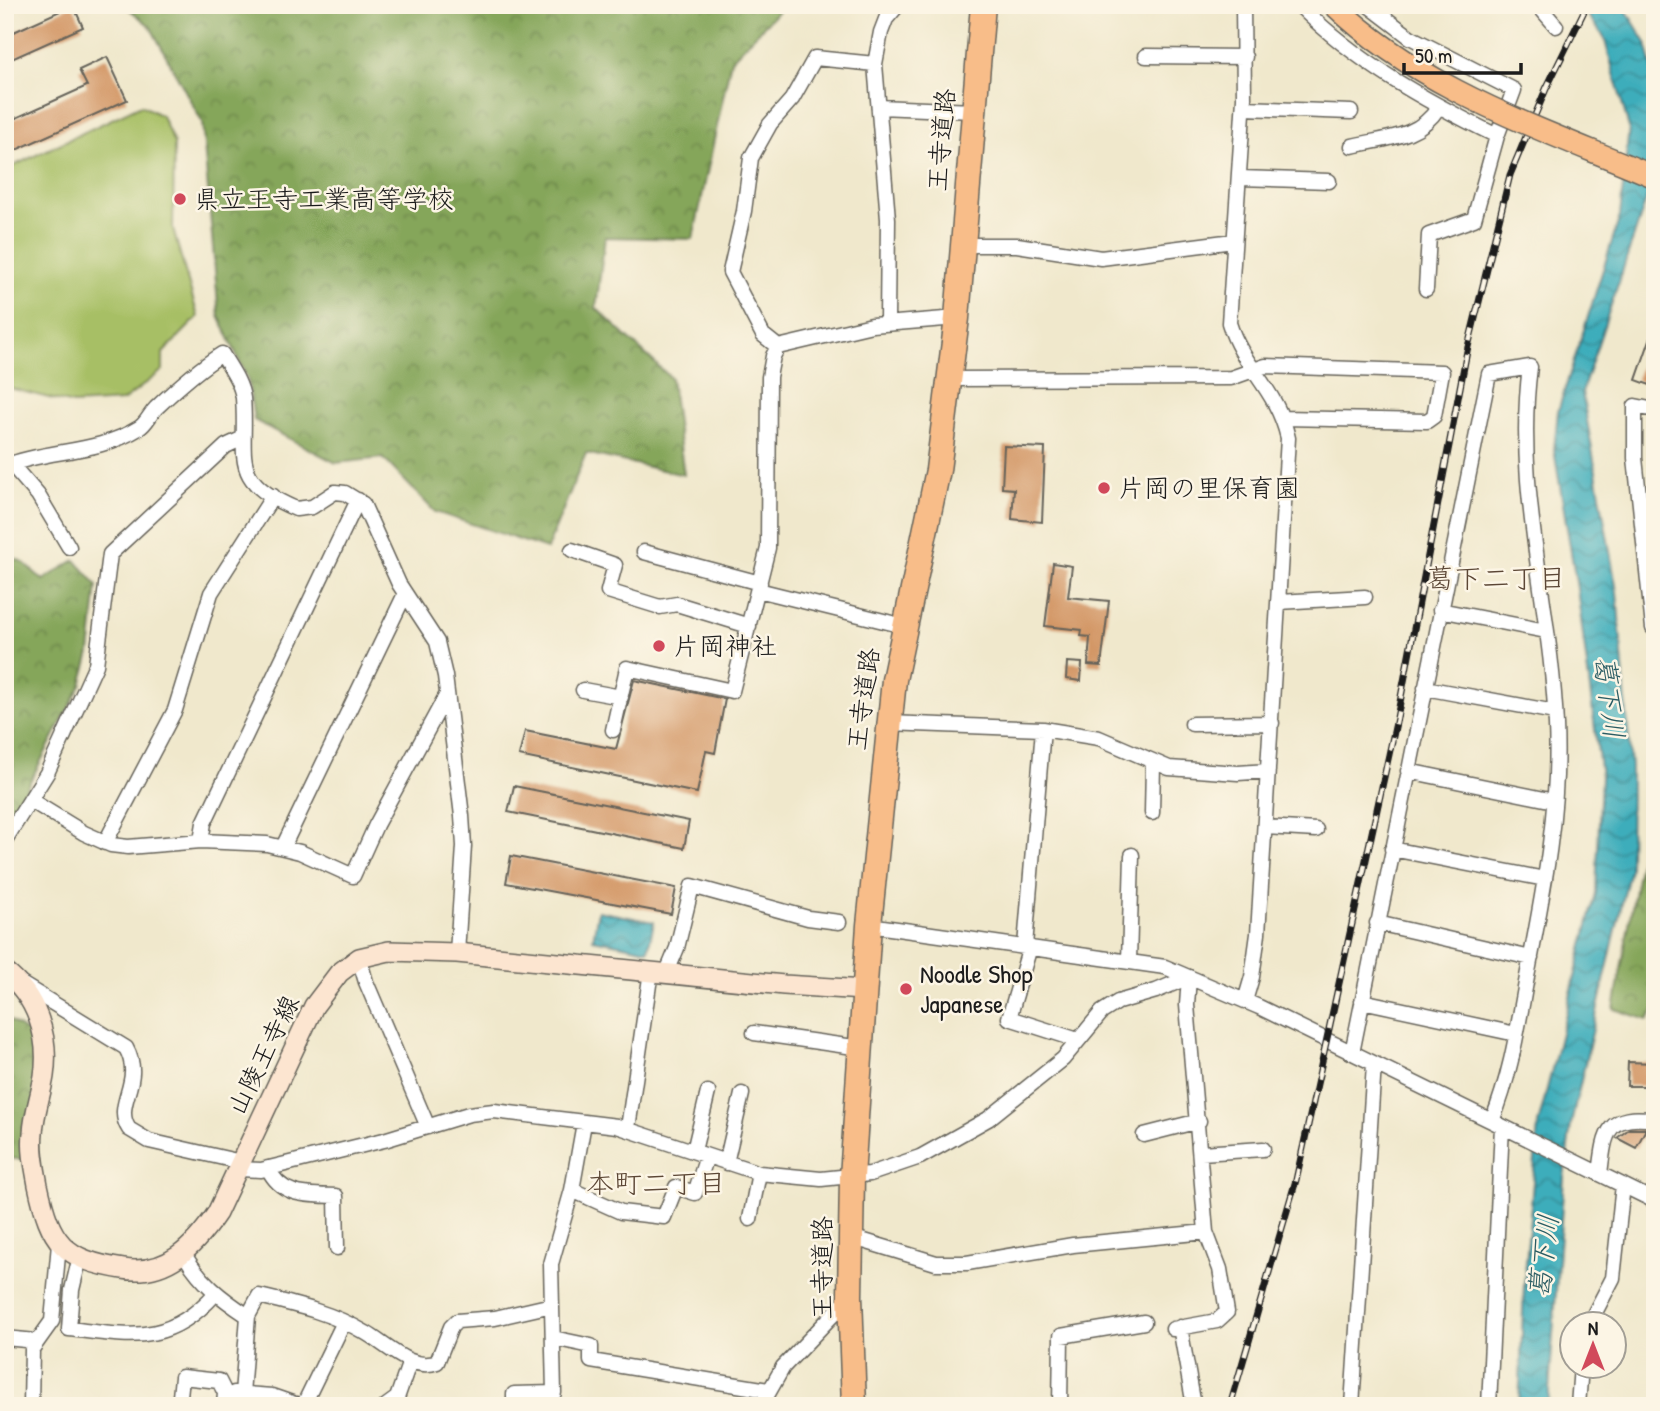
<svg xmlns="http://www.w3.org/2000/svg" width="1660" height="1411" font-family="'Patrick Hand','Klee One',sans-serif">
	<defs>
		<pattern id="forest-crowns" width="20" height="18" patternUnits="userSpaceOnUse" patternTransform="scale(1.75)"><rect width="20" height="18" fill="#85a65a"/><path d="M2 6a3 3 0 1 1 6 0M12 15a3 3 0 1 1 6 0" fill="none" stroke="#6c864a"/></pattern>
		<pattern id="water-waves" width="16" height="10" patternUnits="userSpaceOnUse" patternTransform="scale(1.75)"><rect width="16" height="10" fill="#3eadbb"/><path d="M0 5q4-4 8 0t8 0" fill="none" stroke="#338c97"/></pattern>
	</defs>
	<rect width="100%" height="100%" fill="#fcf5e5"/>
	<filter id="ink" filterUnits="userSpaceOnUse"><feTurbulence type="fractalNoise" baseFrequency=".0143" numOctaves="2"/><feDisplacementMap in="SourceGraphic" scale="14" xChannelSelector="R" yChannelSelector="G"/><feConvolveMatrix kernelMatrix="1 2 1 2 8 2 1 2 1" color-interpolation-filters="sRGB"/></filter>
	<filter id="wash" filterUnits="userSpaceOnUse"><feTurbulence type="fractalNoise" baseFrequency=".00686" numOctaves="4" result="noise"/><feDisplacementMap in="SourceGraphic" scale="28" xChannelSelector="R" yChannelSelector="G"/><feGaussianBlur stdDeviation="1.57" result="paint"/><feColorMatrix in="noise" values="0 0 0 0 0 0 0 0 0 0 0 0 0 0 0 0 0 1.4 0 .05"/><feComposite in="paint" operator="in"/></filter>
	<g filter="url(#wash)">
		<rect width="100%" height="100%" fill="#f0e8cc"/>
		<path fill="#a7bf65" stroke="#626e40" stroke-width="2" d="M141,105l21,11 12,28 -1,85 25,88 -35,36v17l-40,31 -50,3 -68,-17v-217z"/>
		<path fill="url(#forest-crowns)" stroke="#50613b" stroke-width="2" d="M124,5h660l-53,55 -38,179 -88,-2 -9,71 75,70 13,97 -98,-22 -39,96 -112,-37 -52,-54 -47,5 -82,-43 -6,-40 -29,-64 -17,-194 -52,-96z
			M5,554l18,8 20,18 32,-20 22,25 -7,68 -9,32 -58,110 -18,25z
			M1643,844l12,1v164l-7,11 -34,-11z
			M5,1017l32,22 4,34 -14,87 -22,-2z"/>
		<path fill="url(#water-waves)" stroke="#2d646c" stroke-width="2" d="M1580,5h43l23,38 9,37v93l-73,219 35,200 14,175 -1,102 -59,255 -7,53 -16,229h-29l5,-120 14,-161 58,-232 5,-117 -24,-188 -23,-138 4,-39 62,-195 9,-88 -25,-91z
			M598,911l56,11 -6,28 -55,-11z"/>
		<g id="blocks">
			<path fill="#d39766" d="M73,5l10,22 -78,35v-26z
				M107,57l20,43 -122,55v-32l82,-37 -8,-16z
				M1653,331l2,42 -5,12 -14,-5z
				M1004,446l41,2 -3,74 -30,-3 2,-30 -12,-1z
				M1053,563l19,3 -4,31 41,4 -8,65 -13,-1 2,-28 -9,-1 1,-6 -37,-4z
				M1067,662l15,1 -1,18 -15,-2z
				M634,680l91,19 -10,54 -9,-2 -9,42 -178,-37 6,-25 91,18z
				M514,786l175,35 -5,27 -176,-36z
				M511,856l165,32 -5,26 -165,-31z
				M1628,1062l26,1v23h-27z
				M1629,1129h17l-10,19 -19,-10z"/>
		</g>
	</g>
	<g filter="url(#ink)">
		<use href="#blocks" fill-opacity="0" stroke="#66635a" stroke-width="2"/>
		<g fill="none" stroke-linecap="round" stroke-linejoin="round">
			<defs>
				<path id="street" d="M1243,5l1,93 -15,225c14,45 48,66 59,115l-30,496 -6,43 -7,24
					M1299,5c58,58 125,95 198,131
					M1368,5l42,32 104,53 -17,46 -23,83 -45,16 -3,54
					M1538,5l18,21
					M1146,56l99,1
					M879,107l94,4
					M1244,108l107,4
					M1352,146c34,-8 67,-8 86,-38
					M1239,178l90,3
					M961,245h56l84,13 132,-17
					M887,323l1,-104 -13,-155 6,-32 5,-13 12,-14
					M778,347l-15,-12 -33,-63 14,-61 7,-53 19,-34 22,-25 23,-41 60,6
					M948,379l283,-1 34,-12 177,6 -8,44 -7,5 -143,-3
					M11,464l27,31 31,52
					M5,466c44,-17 92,-12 134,-38 8,-5 10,-13 17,-20 21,-20 42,-39 66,-54 8,14 19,28 21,44 5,59 -16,82 53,111l16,-2 23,-15 10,1 18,11 36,80 38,58 8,34 17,140 2,30 -7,107
					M572,550l43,15 -7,26 52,16 17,-3 72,22
					M644,552l116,31
					M758,590l146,36
					M1279,602l86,-5
					M1440,610l106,21
					M1653,628l-18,-170v-52l20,4
					M1425,688l130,24
					M583,690l38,7
					M888,723l155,6 56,9 70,30 69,5 30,-2
					M1192,724l80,-1
					M613,730l14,-62 105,23 36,-143 1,-171 4,-21 5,-9 94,-22 85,-7
					M1408,771l146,30
					M30,800l54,33 27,12 17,2 73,-6 66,3 33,8 53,24 23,-51 71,-131
					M1152,813l1,-49
					M1265,827l51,3
					M5,840l42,-67 49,-108 14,-111 116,-108 15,-7
					M201,841l3,-18 154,-323
					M105,843l70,-133 36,-117 62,-97
					M283,847l122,-253
					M1392,849l153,30
					M1377,923l154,35
					M869,925l296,42 94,40 396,194
					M1025,946l18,-217
					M1030,947l-21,71 69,22
					M359,958l7,24 62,145
					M1129,961l3,-106
					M667,972l10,-24 15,-62 116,32 31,4
					M20,983l106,65c19,34 -14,56 3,81l20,12 92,21
					M1362,1001l154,33
					M754,1033l107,15
					M1352,1053l137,-679 41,-7c-16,121 21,238 26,358 4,85 -13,169 -29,252 -9,49 -16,98 -35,144
					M628,1128l23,-157
					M1144,1135l55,-14
					M694,1151l14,-59
					M1201,1153l62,-4
					M726,1163l16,-69
					M268,1168c13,29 39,27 68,28l1,52
					M238,1169l23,1 123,-30 85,-26 25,-3 123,15 142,47 62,6 49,-5 50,-17 68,-38 75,-60 39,-47 16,-10 38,-11 33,-14 -2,28 19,227 14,37 7,43 -10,9 -44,8
					M1600,1174c5,-42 6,-61 55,-54
					M572,1190l49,22 43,5 12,-30 19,6 12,-37
					M750,1219l9,-46
					M851,1237l85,26h31l106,-18 133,-13
					M184,1254c17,29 37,44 64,62
					M80,1256l-8,34 -3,39c62,7 99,17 146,-35
					M1589,1324l24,-46 10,-93
					M1180,1327l14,79
					M5,1338l31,3
					M553,1338l38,8v15l177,29
					M234,1393l38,3 29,10
					M242,1394l6,-78 11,-20c38,9 73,17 107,37 21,12 46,39 71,29l14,-35 6,-6 38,-3 57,-13
					M31,1406l1,-57 20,-28 7,-77
					M179,1406l3,-29 37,4 6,12 -1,13
					M303,1406l41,-84
					M386,1406l11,-8 13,-37
					M514,1406v-12l40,-1 -3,-129 21,-74 12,-67
					M761,1406l22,-39 67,-70
					M1060,1406l1,-70 83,-14
					M1352,1406l22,-342
					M1489,1406l13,-280
					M1578,1406l3,-40"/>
				<path id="secondary" d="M5,972c31,24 45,64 39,104 -3,19 -10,37 -11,57 -2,18 2,35 5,52 12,57 25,75 85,84 44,7 71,-22 94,-56l97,-207 25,-33 20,-15 30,-7 68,2 327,32 80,5"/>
				<path id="highway" d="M854,1406l-4,-110 2,-119 17,-252 25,-245 44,-210 19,-152 26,-313"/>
			</defs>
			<use href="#street" stroke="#66635a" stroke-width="17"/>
			<use href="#secondary" stroke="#66635a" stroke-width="22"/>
			<use href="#highway" stroke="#66635a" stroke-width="27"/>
			<use href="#street" stroke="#fff" stroke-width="14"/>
			<use href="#secondary" stroke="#fce5d0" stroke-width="19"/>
			<use href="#highway" stroke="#f8bd89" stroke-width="24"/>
			<defs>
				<path id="rail" d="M1230,1406l66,-226 101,-462 70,-367 43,-176 36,-86 41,-84"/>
			</defs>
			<use href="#rail" stroke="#1c1c1c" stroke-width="7"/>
			<use href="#rail" stroke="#fcf5e5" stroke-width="4.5" stroke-dasharray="13" stroke-linecap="butt"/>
			<defs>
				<path id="primary-bridge" d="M1334,5c89,86 209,124 321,172"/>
			</defs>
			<use href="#primary-bridge" stroke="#66635a" stroke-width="24" stroke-linecap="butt"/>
			<use href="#primary-bridge" stroke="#f8bd89" stroke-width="21"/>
		</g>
	</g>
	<g fill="#d1495b" stroke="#fcf5e5" stroke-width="2.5">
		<circle cx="180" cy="199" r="7"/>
		<circle cx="1104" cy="488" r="7"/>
		<circle cx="659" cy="646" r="7"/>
		<circle cx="906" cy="989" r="7"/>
	</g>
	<g text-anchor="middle" stroke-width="5" stroke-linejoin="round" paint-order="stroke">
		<g font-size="26" fill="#1c1c1c" stroke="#fcf5e5">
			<text transform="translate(941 140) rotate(-85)" y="9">王寺道路</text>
			<text transform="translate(863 699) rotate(-82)" y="9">王寺道路</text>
			<text transform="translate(263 1055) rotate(-64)" y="9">山陵王寺線</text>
			<text transform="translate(822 1268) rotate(-90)" y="9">王寺道路</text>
		</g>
		<g font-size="26" fill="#1c1c1c" stroke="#fcf5e5" text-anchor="start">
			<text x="194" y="208">県立王寺工業高等学校</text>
			<text x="1118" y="497">片岡の里保育園</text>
			<text x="673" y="655">片岡神社</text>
			<text x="920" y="983">Noodle Shop<tspan x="920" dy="30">Japanese</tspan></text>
		</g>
		<g font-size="28" fill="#5c4736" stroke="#fcf5e5">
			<text x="1496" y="588">葛下二丁目</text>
			<text x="656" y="1193">本町二丁目</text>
		</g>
		<g font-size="28" font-style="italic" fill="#2b5d64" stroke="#fcf5e5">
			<text transform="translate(1610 697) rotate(83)" y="10">葛下川</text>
			<text transform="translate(1543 1256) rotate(-83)" y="10">葛下川</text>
		</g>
	</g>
	<rect width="1660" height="1411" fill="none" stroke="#fcf5e5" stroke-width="28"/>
	<g transform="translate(1593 1345)"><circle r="33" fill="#fcf5e5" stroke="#a29e95" stroke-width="2"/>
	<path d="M0-5L12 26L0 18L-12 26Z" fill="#d1495b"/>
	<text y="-10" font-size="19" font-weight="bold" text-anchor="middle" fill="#1c1c1c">N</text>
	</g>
	<path d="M1404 63v10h117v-10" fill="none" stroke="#1c1c1c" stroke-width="3.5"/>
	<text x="1415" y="63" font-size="21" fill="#1c1c1c" stroke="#fcf5e5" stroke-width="5" paint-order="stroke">50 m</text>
</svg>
